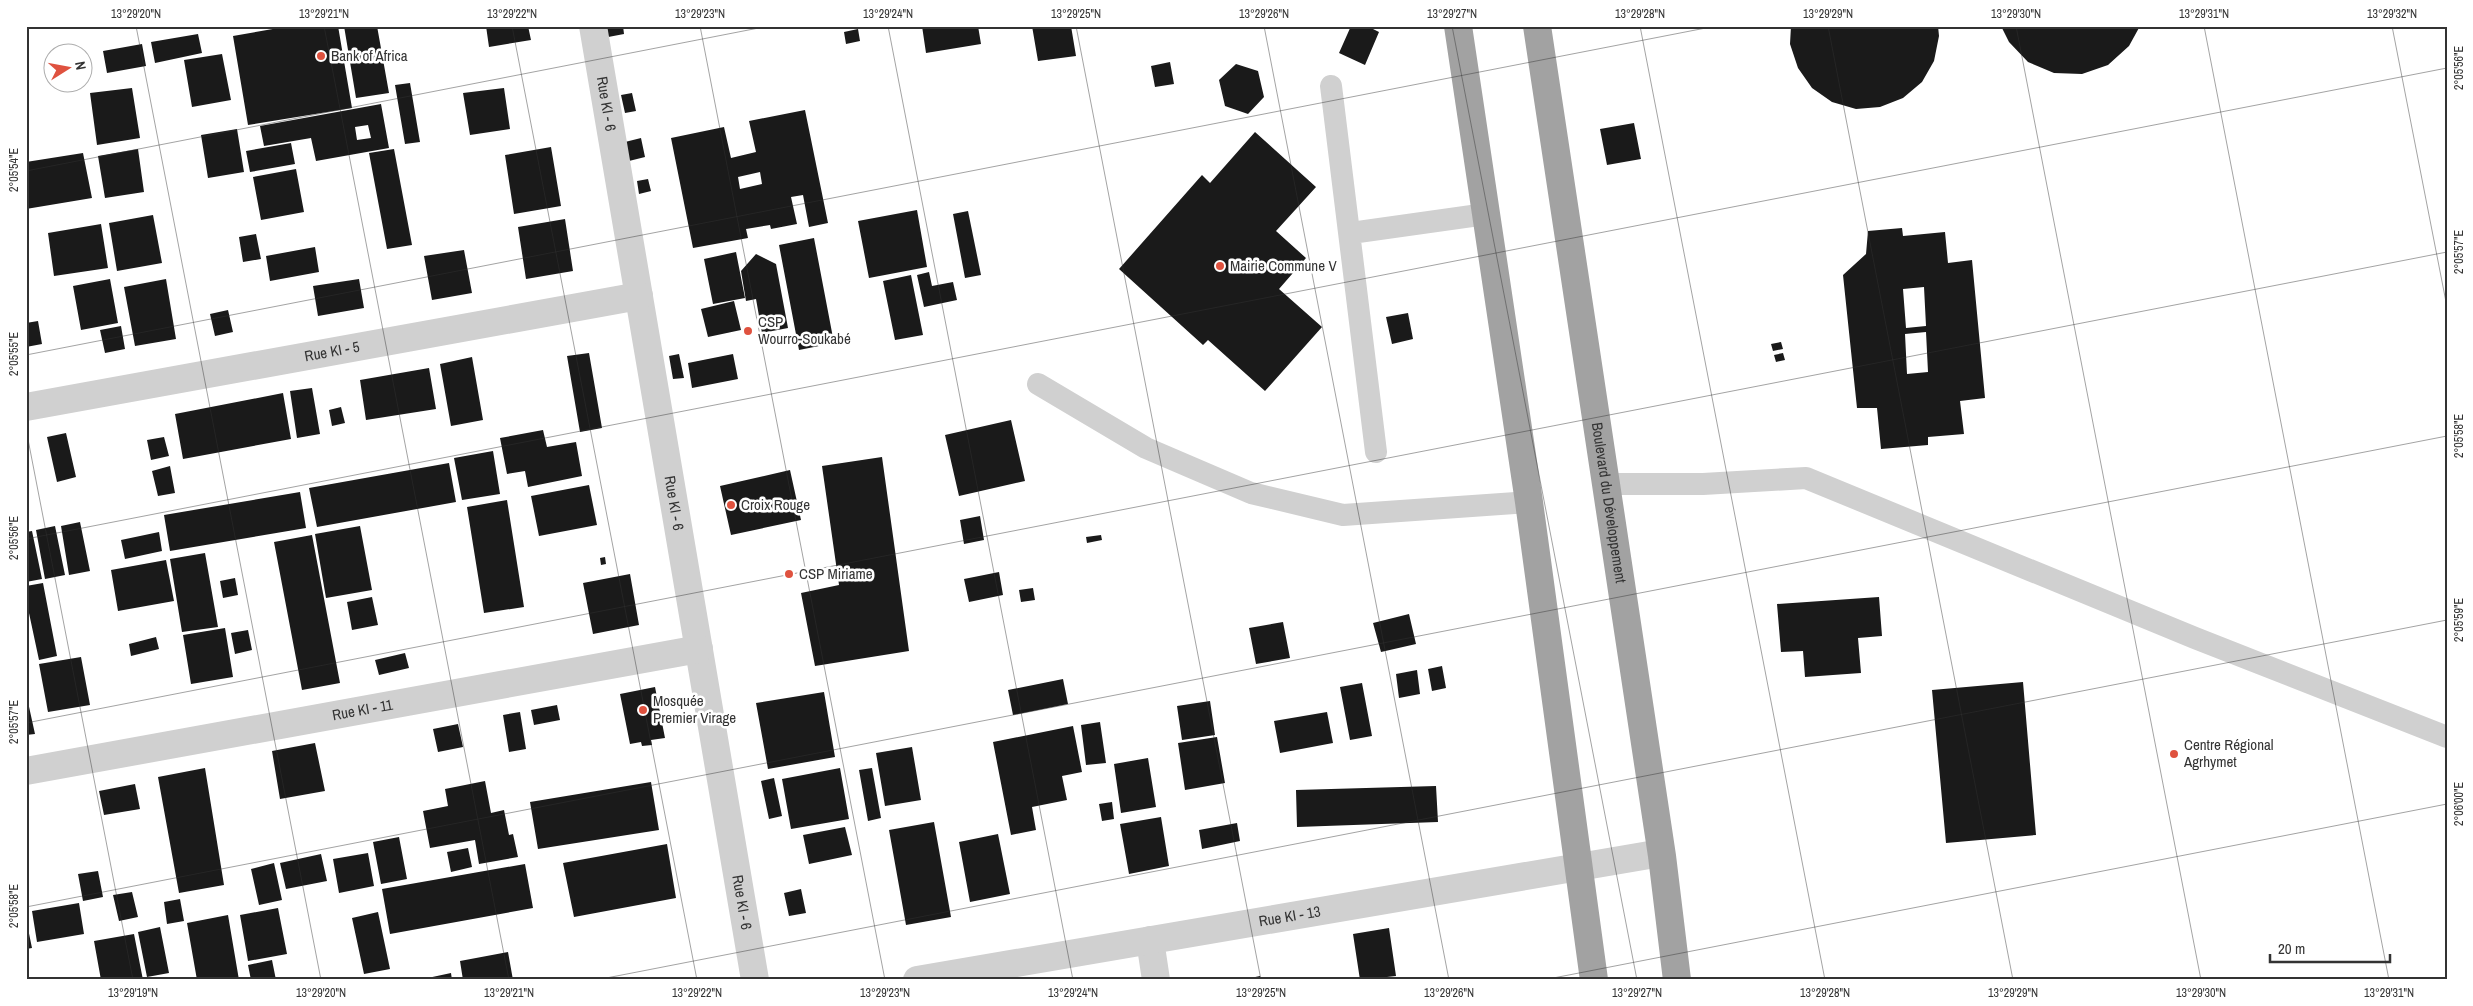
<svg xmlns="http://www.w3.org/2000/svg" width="2473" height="1006" font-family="'Archivo Narrow',sans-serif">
	<rect width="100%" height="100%" fill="#fff"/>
	<path fill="#1a1a1a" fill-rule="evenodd" d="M290,26h48l14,82 -104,17 -15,-89z
		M344,26h33l12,67 -33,5z
		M486,26h42l3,14 -42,7z
		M601,26h22l1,8 -21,4z
		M922,26h56l3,18 -55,9z
		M1032,26h39l5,30 -38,5z
		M1351,26h16l12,6 -14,33 -26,-12z
		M1791,26h147l1,10 -5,25 -12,21 -19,16 -23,9 -24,2 -24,-7 -20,-14 -14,-20 -8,-24z
		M2001,26h139l-11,20 -21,19 -26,9 -28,-1 -26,-11 -19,-20z
		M858,29l2,12 -14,3 -2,-12z
		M198,34l4,19 -47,10 -4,-21z
		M142,44l4,22 -39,7 -4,-22z
		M222,54l9,46 -39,7 -8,-47z
		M1170,62l4,22 -19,3 -4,-21z
		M1236,64l22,7 6,26 -16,17 -23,-8 -6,-26z
		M410,83l10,59 -15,2 -10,-59z
		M132,88l8,50 -43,7 -7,-52z
		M504,88l6,41 -40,6 -7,-42z
		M632,93l4,18 -11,2 -4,-18z
		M381,104l8,44 -73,13 -5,-23 -47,8 -4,-20zM368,125l3,13 -14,2 -2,-13z
		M805,110l23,113 -19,4 -6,-32 -12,2 6,27 -26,5 -1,-4 -24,4 2,9 -55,10 -22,-110 53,-11 7,31 25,-6 -7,-31zM760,172l2,12 -22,5 -2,-12z
		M1634,123l7,36 -34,6 -7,-36z
		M237,129l7,43 -36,6 -7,-43z
		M1255,132l61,55 -40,44 30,27 -27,31 43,38 -57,64 -57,-51 -5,5 -84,-76 83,-94 8,8z
		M641,138l4,19 -16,4 -4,-19z
		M291,143l4,21 -45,8 -4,-21z
		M551,147l10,59 -47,8 -9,-59z
		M138,149l6,43 -39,6 -7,-42z
		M394,149l18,96 -25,4 -18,-96z
		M83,153l9,45 -66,11v-47z
		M296,169l8,43 -43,8 -8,-43z
		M648,179l3,12 -12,3 -2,-13z
		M917,210l10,57 -58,11 -11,-57z
		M968,211l13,64 -16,3 -12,-64z
		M153,215l9,48 -45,8 -8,-48z
		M565,219l8,52 -47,8 -8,-52z
		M101,224l7,44 -54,8 -6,-43z
		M1902,228l1,8 42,-4 3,31 24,-3 13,138 -25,3 4,33 -36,3v8l-47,4 -4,-41h-20l-14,-133 23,-21 2,-23zM1924,287l2,39 -20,2 -3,-39zM1926,332l2,40 -21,2 -2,-40z
		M256,234l5,25 -18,3 -4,-25z
		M814,238l20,105 -35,7 -20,-105z
		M315,247l4,25 -49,9 -4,-25z
		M464,250l8,43 -40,7 -8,-44z
		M736,252l9,46 -32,6 -9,-45z
		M756,254l20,10 12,64 -26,5 -6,-34 -10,2 -5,-30z
		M929,272l3,14 21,-4 4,18 -33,7 -7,-32z
		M911,275l12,60 -28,5 -12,-59z
		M110,279l8,44 -37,7 -8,-44z
		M166,279l10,60 -41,7 -11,-59z
		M359,279l5,29 -46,8 -5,-30z
		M734,301l7,29 -33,7 -7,-28z
		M228,310l5,22 -18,4 -5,-22z
		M1408,313l5,26 -21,5 -6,-27z
		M38,321l4,23 -16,3v-24z
		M121,326l4,23 -20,4 -5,-23z
		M1781,342l2,7 -10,2 -2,-7z
		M589,353l13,75 -22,4 -13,-76z
		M1783,353l2,7 -9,2 -2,-7z
		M679,354l5,24 -11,1 -4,-23z
		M733,354l5,25 -46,9 -4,-25z
		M472,357l11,63 -32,6 -11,-62z
		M429,368l7,41 -70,11 -6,-40z
		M312,388l8,46 -23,4 -7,-47z
		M283,393l8,46 -108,20 -8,-45z
		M341,407l4,16 -13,3 -3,-16z
		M1011,420l14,61 -66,15 -14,-61z
		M543,430l4,17 29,-5 6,34 -54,11 -3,-16 -18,3 -7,-36z
		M66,433l10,44 -19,5 -10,-45z
		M164,437l5,19 -18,4 -4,-20z
		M493,451l7,43 -38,6 -8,-42z
		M882,457l27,194 -94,15 -14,-73 38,-8 -17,-119z
		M449,463l7,39 -139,25 -8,-39z
		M170,466l5,27 -17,3 -6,-25z
		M790,470l11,50 -70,15 -11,-49z
		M589,485l8,40 -58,11 -8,-40z
		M300,492l6,36 -136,23 -6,-36z
		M507,500l17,107 -40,6 -17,-106z
		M980,516l4,24 -20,4 -4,-24z
		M80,522l10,49 -21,4 -8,-49z
		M55,526l10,49 -20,4 -9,-49z
		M360,526l12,64 -46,8 -11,-64z
		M32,531l10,48 -16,3v-50z
		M159,532l3,19 -37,8 -4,-19z
		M312,535l28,148 -38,7 -28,-148z
		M1101,535l1,5 -15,3 -1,-6z
		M205,553l13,74 -36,5 -12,-73z
		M605,557l1,7 -5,1 -1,-7z
		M166,560l8,41 -56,10 -7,-41z
		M999,572l4,23 -34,7 -5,-23z
		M630,574l9,51 -46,9 -10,-51z
		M235,578l3,17 -15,3 -3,-17z
		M43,583l14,73 -18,4 -13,-61v-13z
		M1033,588l2,12 -14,2 -2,-12z
		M372,597l6,28 -26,5 -5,-28z
		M1879,597l3,39 -24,2 3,35 -56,4 -2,-26 -22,1 -4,-48z
		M1409,614l7,30 -35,8 -8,-29z
		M1283,622l7,36 -34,6 -7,-36z
		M225,628l8,49 -42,7 -8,-49z
		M248,630l4,20 -17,4 -4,-21z
		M156,637l3,12 -28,7 -2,-12z
		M405,653l4,15 -30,7 -4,-15z
		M81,657l9,48 -42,7 -9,-48z
		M1442,666l4,22 -14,3 -4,-22z
		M1417,670l3,24 -21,4 -3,-24z
		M1063,679l5,25 -55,11 -5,-25z
		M2023,682l13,153 -90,8 -14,-153z
		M1362,683l10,53 -22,4 -10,-53z
		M655,687l10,51 -14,2 1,5 -10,1 -1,-4 -11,2 -10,-50z
		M824,692l11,65 -67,12 -12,-66z
		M26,693l9,41 -9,1z
		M1210,701l5,34 -33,5 -5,-34z
		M557,705l3,15 -26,5 -3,-15z
		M520,712l6,37 -17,3 -6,-37z
		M1327,712l6,31 -53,10 -6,-32z
		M1100,722l6,41 -20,2 -5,-40z
		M458,724l5,23 -25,5 -5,-23z
		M1073,726l9,46 -20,4 5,24 -35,7 4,23 -25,5 -18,-93z
		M1217,737l8,46 -40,7 -7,-47z
		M315,743l10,48 -45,8 -8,-48z
		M912,747l9,53 -36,6 -9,-53z
		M1148,758l8,49 -35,6 -7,-49z
		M205,768l19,117 -45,8 -21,-116z
		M840,768l9,51 -58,10 -9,-50z
		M872,768l9,50 -13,3 -9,-51z
		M774,778l8,38 -13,3 -8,-38z
		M485,781l6,32 13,-3 5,25 4,-1 5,23 -39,7 -4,-24 -45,8 -7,-37 25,-5 -3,-17z
		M651,782l8,48 -121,19 -8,-47z
		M135,784l5,25 -36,6 -5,-24z
		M1436,786l2,36 -141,5 -1,-37z
		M1112,802l2,17 -12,2 -3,-17z
		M1161,817l8,49 -40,8 -9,-50z
		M934,822l17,95 -45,8 -17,-95z
		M1237,823l3,18 -38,8 -3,-19z
		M845,827l7,28 -43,9 -6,-29z
		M998,834l12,60 -40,8 -11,-60z
		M399,837l8,42 -26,5 -8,-42z
		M667,844l9,54 -102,19 -11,-54z
		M468,848l4,19 -21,5 -4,-20z
		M368,853l6,33 -35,7 -6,-34z
		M321,854l6,27 -41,8 -6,-26z
		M274,863l8,37 -23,5 -8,-36z
		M525,864l8,44 -143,26 -8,-45z
		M98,871l5,26 -20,4 -5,-27z
		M801,889l5,24 -17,3 -5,-23z
		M132,892l6,25 -19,4 -6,-26z
		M180,899l4,22 -17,3 -3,-22z
		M79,903l5,31 -47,8 -5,-31z
		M278,908l9,46 -39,7 -8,-46z
		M378,912l12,57 -26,5 -12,-56z
		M228,915l11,65h-42l-10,-57z
		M26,919l6,29 -6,1z
		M160,927l9,46 -22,4 -9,-45z
		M1389,928l7,48 -36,4 -7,-46z
		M134,934l9,46h-42l-7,-39z
		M508,952l5,28h-50l-3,-19z
		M272,960l4,20h-25l-3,-15z
		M451,973l1,7h-29v-1z
		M1260,976l1,4h-15v-1z"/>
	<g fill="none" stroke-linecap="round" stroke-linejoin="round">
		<path stroke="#d0d0d0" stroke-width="22" d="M1331,86l45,366
			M1351,233l135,-19
			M1038,384l108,64 105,45 92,22 186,-13
			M1606,484h97l103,-6 389,160 252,99"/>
		<g stroke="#d0d0d0" stroke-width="28">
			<path id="s1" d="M593,26l162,954"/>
			<path id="s2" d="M26,407l613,-111"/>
			<path id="s3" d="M26,771l673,-122"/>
			<path d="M1150,940l6,40"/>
			<path id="s4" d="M917,980l744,-127"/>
		</g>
		<g stroke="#a2a2a2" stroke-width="28">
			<path d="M1458,26l71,476 65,478"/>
			<path id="s5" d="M1537,26l125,830 15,124"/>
		</g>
	</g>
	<path fill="none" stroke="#333" stroke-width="1" stroke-opacity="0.45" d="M136,26l185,954M324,26l185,954M512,26l185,954M700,26l185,954M888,26l185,954M1076,26l185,954M1264,26l185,954M1452,26l185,954M1640,26l185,954M1828,26l185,954M2016,26l185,954M2204,26l185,954M2392,26l55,281M26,171l743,-145M26,355l1690,-329M26,429l107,551M26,539l2421,-471M26,723l2421,-471M26,907l2421,-471M596,980l1851,-360M1543,980l904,-176"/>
	<g fill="#df523f" stroke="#fff" stroke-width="2">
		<circle cx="321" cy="56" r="5"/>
		<circle cx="1220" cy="266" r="5"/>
		<circle cx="748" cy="331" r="5"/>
		<circle cx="731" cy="505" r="5"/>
		<circle cx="789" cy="574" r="5"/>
		<circle cx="643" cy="710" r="5"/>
		<circle cx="2174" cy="754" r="5"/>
	</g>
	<g text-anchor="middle" stroke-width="5" stroke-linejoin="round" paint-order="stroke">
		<g font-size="15" fill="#333" stroke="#fff" text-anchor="start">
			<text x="331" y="61">Bank of Africa</text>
			<text x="1230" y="271">Mairie Commune V</text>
			<text x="758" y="327">CSP<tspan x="758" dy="17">Wourro-Soukabé</tspan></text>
			<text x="741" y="510">Croix Rouge</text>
			<text x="799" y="579">CSP Miriame</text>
			<text x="653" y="706">Mosquée<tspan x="653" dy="17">Premier Virage</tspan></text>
			<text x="2184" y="750">Centre Régional<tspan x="2184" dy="17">Agrhymet</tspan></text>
		</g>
		<g font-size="15" fill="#333" stroke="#fff">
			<text dy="5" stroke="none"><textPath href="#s1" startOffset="79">Rue KI - 6</textPath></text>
			<text dy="5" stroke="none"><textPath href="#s2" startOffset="311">Rue KI - 5</textPath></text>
			<text dy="5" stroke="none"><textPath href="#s1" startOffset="484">Rue KI - 6</textPath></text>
			<text dy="5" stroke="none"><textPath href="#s5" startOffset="482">Boulevard du Développement</textPath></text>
			<text dy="5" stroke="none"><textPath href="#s3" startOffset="342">Rue KI - 11</textPath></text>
			<text dy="5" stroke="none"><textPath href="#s1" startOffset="889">Rue KI - 6</textPath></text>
			<text dy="5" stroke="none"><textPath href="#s4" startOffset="378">Rue KI - 13</textPath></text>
		</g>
	</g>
	<rect width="2473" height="1006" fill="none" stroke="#ffffff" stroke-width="55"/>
	<g transform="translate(68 68) rotate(79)"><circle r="24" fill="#ffffff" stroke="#adadad"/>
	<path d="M0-4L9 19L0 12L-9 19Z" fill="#df523f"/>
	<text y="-8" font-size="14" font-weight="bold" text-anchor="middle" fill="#333333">N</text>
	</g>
	<path d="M2270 954v8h120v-8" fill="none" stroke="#333333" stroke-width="2.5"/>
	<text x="2278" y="954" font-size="15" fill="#333333" stroke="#ffffff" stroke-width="4" paint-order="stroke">20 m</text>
	<rect x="28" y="28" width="2418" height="950" fill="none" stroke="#333" stroke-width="2"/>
	<g font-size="12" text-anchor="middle" fill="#333">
		<text x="136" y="18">13°29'20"N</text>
		<text x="324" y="18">13°29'21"N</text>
		<text x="512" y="18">13°29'22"N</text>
		<text x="700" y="18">13°29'23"N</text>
		<text x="888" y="18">13°29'24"N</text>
		<text x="1076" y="18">13°29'25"N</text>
		<text x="1264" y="18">13°29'26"N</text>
		<text x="1452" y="18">13°29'27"N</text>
		<text x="1640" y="18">13°29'28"N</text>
		<text x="1828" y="18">13°29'29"N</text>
		<text x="2016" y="18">13°29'30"N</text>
		<text x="2204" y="18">13°29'31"N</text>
		<text x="2392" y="18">13°29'32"N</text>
		<text transform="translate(2459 68) rotate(-90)" y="4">2°05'56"E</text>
		<text transform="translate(14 170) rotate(-90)" y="4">2°05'54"E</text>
		<text transform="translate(2459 252) rotate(-90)" y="4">2°05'57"E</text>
		<text transform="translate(14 354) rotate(-90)" y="4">2°05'55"E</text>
		<text transform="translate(2459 436) rotate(-90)" y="4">2°05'58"E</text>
		<text transform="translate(14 538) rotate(-90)" y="4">2°05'56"E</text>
		<text transform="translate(2459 620) rotate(-90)" y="4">2°05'59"E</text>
		<text transform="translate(14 722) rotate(-90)" y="4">2°05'57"E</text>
		<text transform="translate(2459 804) rotate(-90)" y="4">2°06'00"E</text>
		<text transform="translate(14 906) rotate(-90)" y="4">2°05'58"E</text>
		<text x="133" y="997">13°29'19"N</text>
		<text x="321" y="997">13°29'20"N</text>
		<text x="509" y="997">13°29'21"N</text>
		<text x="697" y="997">13°29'22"N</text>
		<text x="885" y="997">13°29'23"N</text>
		<text x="1073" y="997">13°29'24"N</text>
		<text x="1261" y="997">13°29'25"N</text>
		<text x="1449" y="997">13°29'26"N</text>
		<text x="1637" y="997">13°29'27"N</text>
		<text x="1825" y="997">13°29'28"N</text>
		<text x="2013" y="997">13°29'29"N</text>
		<text x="2201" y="997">13°29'30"N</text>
		<text x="2389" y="997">13°29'31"N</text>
	</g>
</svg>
